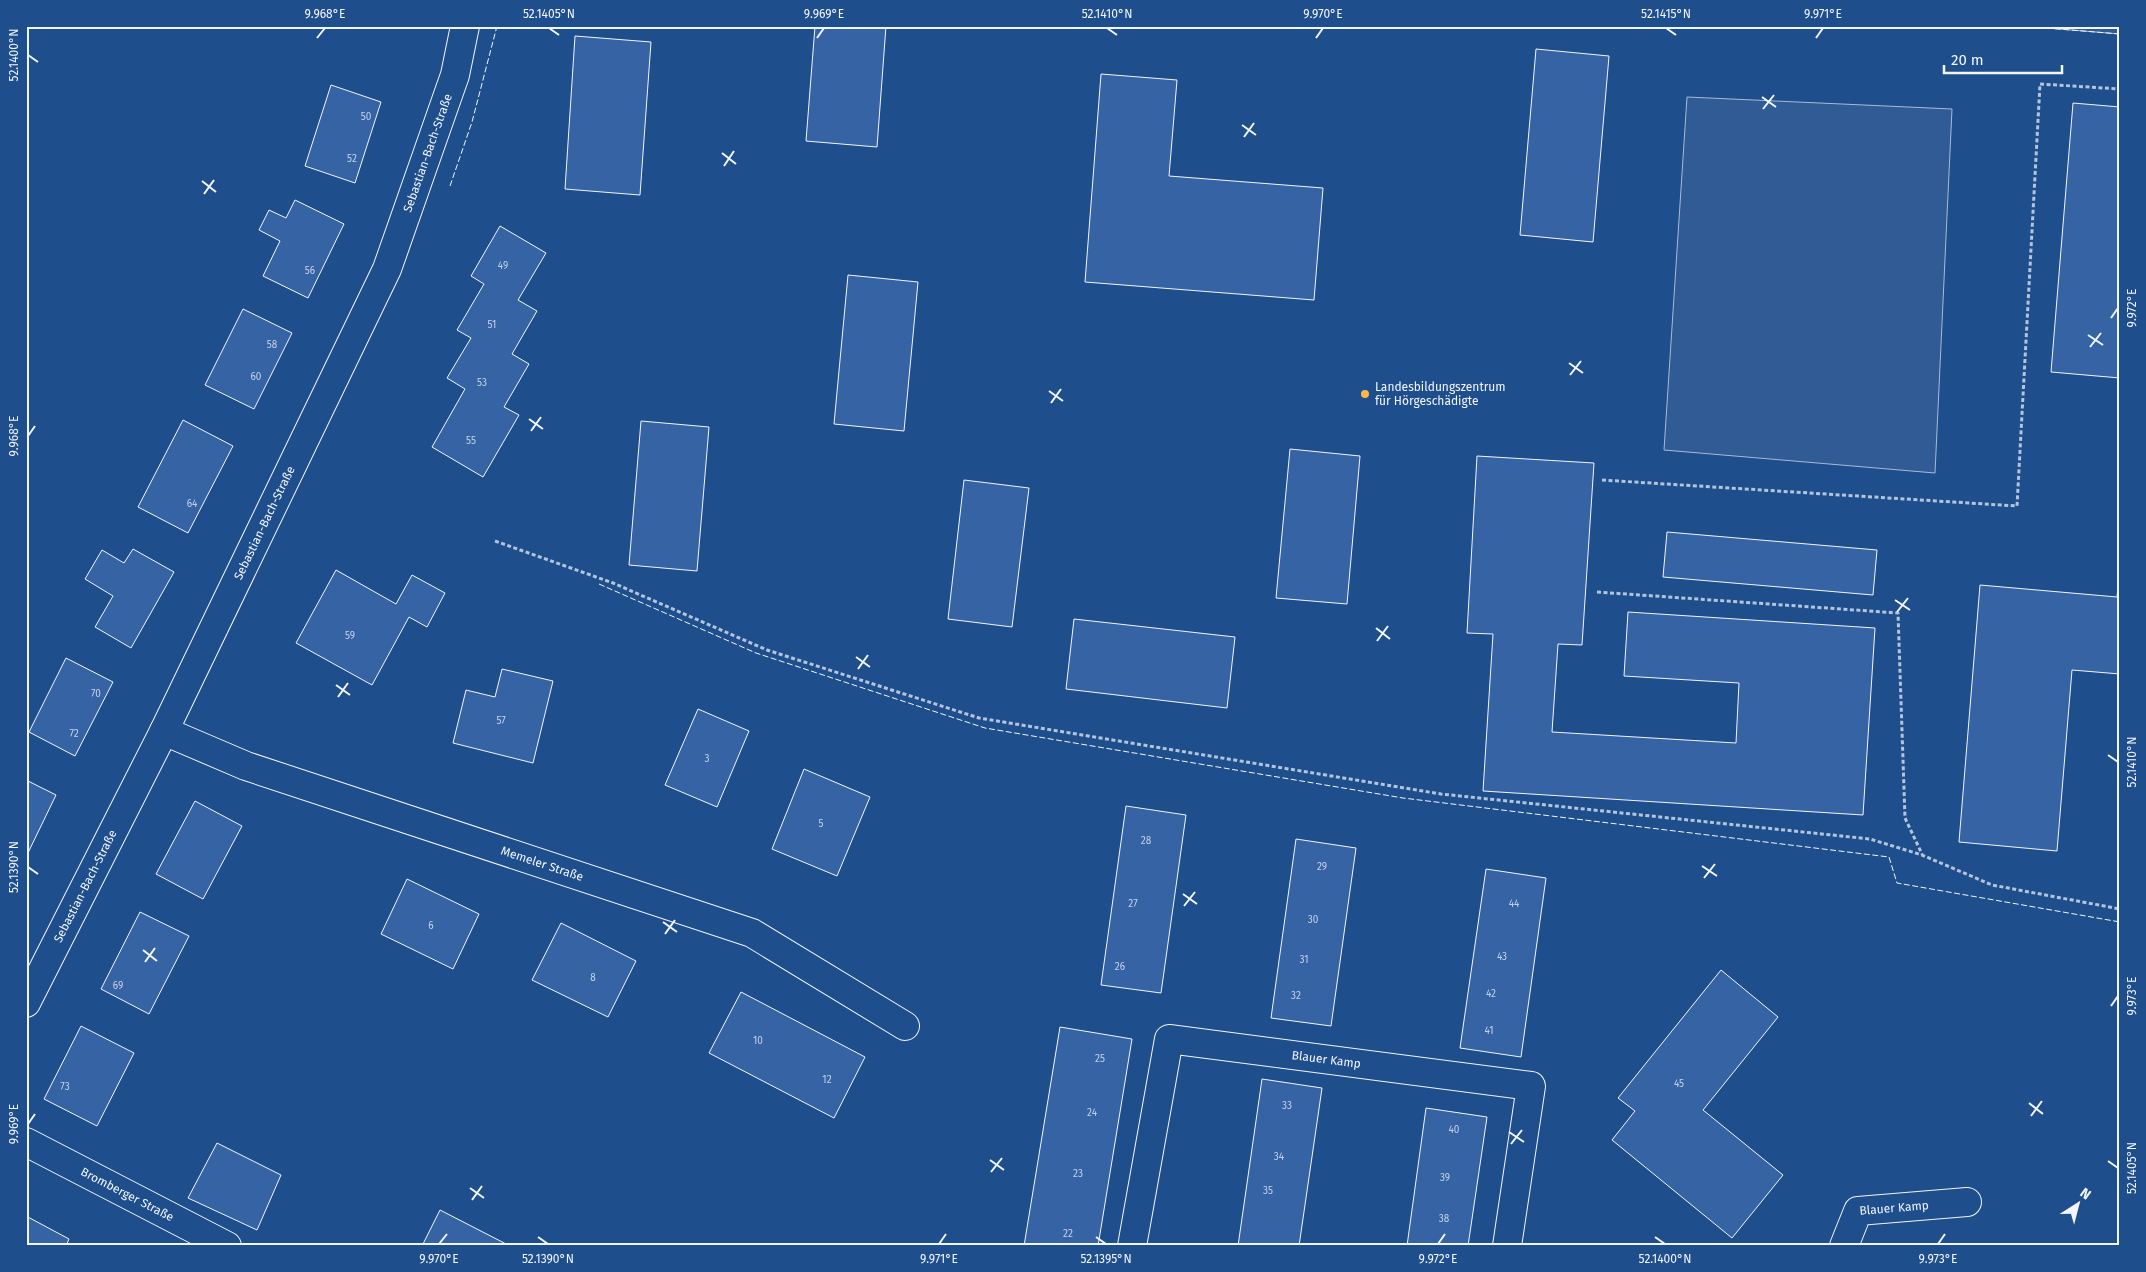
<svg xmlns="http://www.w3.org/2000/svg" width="2146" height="1272" font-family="'Fira Sans',sans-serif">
	<rect width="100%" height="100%" fill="#1f4e8c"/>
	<path fill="#305b95" stroke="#a8bbd7" d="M2022,26h98v8z
		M1687,97l265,12 -17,364 -271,-23z"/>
	<path fill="#3563a3" stroke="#f2f6ff" d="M815,26h71l-9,121 -71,-6z
		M575,36l76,6 -11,153 -75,-6z
		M1536,49l73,7 -16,186 -73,-7z
		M1101,74l76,6 -8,96 154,12 -9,112 -229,-18z
		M331,85l50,17 -26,81 -50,-17z
		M2073,103l47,4v271l-69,-6z
		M295,200l49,24 -36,74 -45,-22 17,-35 -21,-11 10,-20 17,8z
		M500,226l46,27 -28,47 19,11 -25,43 17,10 -25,43 15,8 -36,62 -51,-30 33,-58 -18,-11 24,-40 -14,-8 27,-46 -13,-8z
		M848,275l70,7 -14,149 -70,-7z
		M243,309l49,24 -38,76 -49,-24z
		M183,420l50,26 -45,87 -50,-26z
		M641,421l68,6 -12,144 -68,-6z
		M1290,449l70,7 -13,148 -71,-6z
		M1477,456l117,7 -12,182 -24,-1 -6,88 184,11 3,-60 -115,-7 4,-64 247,16 -12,187 -380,-24 10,-157 -26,-1z
		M964,480l65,8 -17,139 -64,-8z
		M1667,532l210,18 -4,45 -210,-18z
		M133,549l41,23 -43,76 -36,-21 18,-31 -28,-17 17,-29 22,13z
		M2120,566v108l-48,-4 -15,181 -98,-9 21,-257 137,12z
		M336,570l60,34 16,-29 33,18 -18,34 -18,-10 -37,68 -76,-42z
		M1074,619l161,18 -8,71 -161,-19z
		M66,658l47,24 -38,74 -46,-24z
		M502,669l51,12 -20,82 -80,-20 13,-53 29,7z
		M698,709l51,22 -32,76 -52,-22z
		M804,769l66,28 -33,79 -65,-27z
		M26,780l30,15 -30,62z
		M195,801l47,25 -39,73 -47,-25z
		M1126,806l60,9 -25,178 -60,-8z
		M1296,839l60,9 -25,178 -60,-8z
		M1486,869l60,9 -25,179 -61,-9z
		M407,879l72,35 -26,55 -72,-35z
		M140,912l49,24 -40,78 -48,-25z
		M561,923l75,38 -28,56 -76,-37z
		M1721,970l57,47 -75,93 80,65 -51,63 -120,-98 23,-29 -17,-13z
		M741,992l124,65 -31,61 -125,-65z
		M81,1026l53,27 -37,73 -53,-27z
		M1060,1027l72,12 -34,207h-74z
		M1262,1079l60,9 -23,158h-61z
		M1426,1108l61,9 -19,129h-61z
		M217,1143l64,32 -24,55 -69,-32z
		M440,1210l70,36h-88z
		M26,1216l43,23 -3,7h-40z"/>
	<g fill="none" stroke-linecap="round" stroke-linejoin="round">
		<defs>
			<g id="minor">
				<path id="s1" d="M164,731l82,35 506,167 153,93"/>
				<path id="s2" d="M26,1003l138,-272 223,-462 68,-194 10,-49"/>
				<path id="s3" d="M26,1142l201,104"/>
				<path id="s4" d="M1132,1246l37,-207 362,47 -24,160"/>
				<path id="s5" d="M1844,1246l14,-35 109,-9"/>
			</g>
		</defs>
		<use href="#minor" stroke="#f2f6ff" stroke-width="30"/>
		<path stroke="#b3c4dc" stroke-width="3" stroke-dasharray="4 2.5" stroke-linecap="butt" d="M1602,480l415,26 23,-422 80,5
			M495,541l118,42 154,67 212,68 462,76 429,45 52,16 70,30 128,24
			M1597,592l301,21 7,205 17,36"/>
		<use href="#minor" stroke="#1f4e8c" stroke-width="28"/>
		<path stroke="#f2f6ff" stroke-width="1" stroke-dasharray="6 2.5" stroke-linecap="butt" d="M2021,26l99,8
			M450,186l22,-64 25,-96
			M599,584l157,69 229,75 418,70 486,59 8,26 223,39"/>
	</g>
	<path fill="none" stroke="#f2f6ff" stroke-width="2" d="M549,28l10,7M1107,28l10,7M1666,28l10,7M317,38l8,-10M817,38l7,-10M1316,38l7,-10M1816,38l7,-10M28,55l10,7M1762,97l14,10M1763,109l11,-14M1242,125l14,10M1244,137l10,-14M722,153l14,11M724,166l10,-15M202,181l14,11M204,194l10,-14M2111,318l7,-10M2088,335l15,10M2090,347l11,-14M1569,363l14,10M1570,375l11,-14M1049,391l14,10M1051,403l10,-14M529,419l14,10M531,431l10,-14M28,436l7,-10M1895,600l15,10M1897,612l11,-14M1376,628l14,11M1377,641l11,-15M856,657l14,10M858,669l10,-14M336,685l14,10M338,697l10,-14M2108,755l10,7M1702,866l15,10M28,867l10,7M1704,878l11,-14M1183,894l14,10M1184,906l11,-14M663,922l14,10M665,934l10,-14M143,950l14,11M145,962l10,-14M2111,1006l7,-10M2029,1103l14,11M2031,1116l11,-15M28,1124l7,-10M1509,1132l15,10M1511,1144l11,-14M990,1160l14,10M2108,1161l10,7M991,1172l11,-14M470,1188l14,10M472,1200l10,-14M538,1237l10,7M1096,1237l10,7M1655,1237l10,7M439,1244l8,-10M939,1244l7,-10M1438,1244l7,-10M1938,1244l7,-10"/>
	<circle fill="#ffb74d" stroke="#1f4e8c" stroke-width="2" cx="1365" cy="394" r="5"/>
	<g text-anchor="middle" stroke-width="4" stroke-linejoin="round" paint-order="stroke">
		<g font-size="10" fill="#c3d1e8">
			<text x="366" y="120">50</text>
			<text x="352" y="162">52</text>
			<text x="503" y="269">49</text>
			<text x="310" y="274">56</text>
			<text x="492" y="328">51</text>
			<text x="272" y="348">58</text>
			<text x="256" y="380">60</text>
			<text x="482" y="386">53</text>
			<text x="471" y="444">55</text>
			<text x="192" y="507">64</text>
			<text x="350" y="639">59</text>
			<text x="96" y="697">70</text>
			<text x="501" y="724">57</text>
			<text x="74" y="737">72</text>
			<text x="707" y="762">3</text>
			<text x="821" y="827">5</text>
			<text x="1146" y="844">28</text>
			<text x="1322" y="870">29</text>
			<text x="1133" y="907">27</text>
			<text x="1514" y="907">44</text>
			<text x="1313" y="923">30</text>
			<text x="431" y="929">6</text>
			<text x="1502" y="960">43</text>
			<text x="1304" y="963">31</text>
			<text x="1120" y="970">26</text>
			<text x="593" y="981">8</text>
			<text x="118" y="989">69</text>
			<text x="1491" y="997">42</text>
			<text x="1296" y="999">32</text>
			<text x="1489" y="1034">41</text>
			<text x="758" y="1044">10</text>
			<text x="1100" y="1062">25</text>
			<text x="827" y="1083">12</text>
			<text x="1679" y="1087">45</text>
			<text x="65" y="1090">73</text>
			<text x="1287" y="1109">33</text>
			<text x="1092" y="1116">24</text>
			<text x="1454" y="1133">40</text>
			<text x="1279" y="1160">34</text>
			<text x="1078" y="1177">23</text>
			<text x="1445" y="1181">39</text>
			<text x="1268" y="1194">35</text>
			<text x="1444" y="1222">38</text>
			<text x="1068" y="1237">22</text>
		</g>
		<g font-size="12" fill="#f2f6ff" stroke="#1f4e8c">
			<text dy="4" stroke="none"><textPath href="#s2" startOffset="941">Sebastian-Bach-Straße</textPath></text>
			<text dy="4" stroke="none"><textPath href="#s2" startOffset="536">Sebastian-Bach-Straße</textPath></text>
			<text dy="4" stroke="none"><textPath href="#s1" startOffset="401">Memeler Straße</textPath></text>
			<text dy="4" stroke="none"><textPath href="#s2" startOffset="131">Sebastian-Bach-Straße</textPath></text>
			<text dy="4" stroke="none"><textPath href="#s4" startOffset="369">Blauer Kamp</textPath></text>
			<text dy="4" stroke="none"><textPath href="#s3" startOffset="114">Bromberger Straße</textPath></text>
			<text dy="4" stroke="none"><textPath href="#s5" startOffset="74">Blauer Kamp</textPath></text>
		</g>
		<g font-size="12" fill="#f2f6ff" stroke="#1f4e8c" text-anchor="start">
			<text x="1375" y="391">Landesbildungszentrum<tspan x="1375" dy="14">für Hörgeschädigte</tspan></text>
		</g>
	</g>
	<rect width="2146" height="1272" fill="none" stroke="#1f4e8c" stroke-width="55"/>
	<g transform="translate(2078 1204) rotate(36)" stroke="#1f4e8c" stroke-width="4" paint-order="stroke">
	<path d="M0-4L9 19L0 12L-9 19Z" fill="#f2f6ff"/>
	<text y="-8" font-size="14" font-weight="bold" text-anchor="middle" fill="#f2f6ff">N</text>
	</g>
	<path d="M1944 65v8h118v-8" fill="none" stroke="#f2f6ff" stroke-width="2.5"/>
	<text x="1951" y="65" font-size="15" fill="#f2f6ff" stroke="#1f4e8c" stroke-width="4" paint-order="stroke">20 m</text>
	<rect x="28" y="28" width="2090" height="1216" fill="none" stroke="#f2f6ff" stroke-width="2"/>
	<g font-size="12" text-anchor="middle" fill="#f2f6ff">
		<text x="325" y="18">9.968°E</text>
		<text x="549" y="18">52.1405°N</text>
		<text x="824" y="18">9.969°E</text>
		<text x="1107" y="18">52.1410°N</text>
		<text x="1323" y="18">9.970°E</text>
		<text x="1666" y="18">52.1415°N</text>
		<text x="1823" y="18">9.971°E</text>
		<text transform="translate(14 55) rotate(-90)" y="4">52.1400°N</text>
		<text transform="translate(2132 308) rotate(-90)" y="4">9.972°E</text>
		<text transform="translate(14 436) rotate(-90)" y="4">9.968°E</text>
		<text transform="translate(2132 762) rotate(-90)" y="4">52.1410°N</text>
		<text transform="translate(14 867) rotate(-90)" y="4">52.1390°N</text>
		<text transform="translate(2132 996) rotate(-90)" y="4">9.973°E</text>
		<text transform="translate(14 1124) rotate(-90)" y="4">9.969°E</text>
		<text transform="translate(2132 1168) rotate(-90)" y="4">52.1405°N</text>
		<text x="439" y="1263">9.970°E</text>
		<text x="548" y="1263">52.1390°N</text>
		<text x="939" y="1263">9.971°E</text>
		<text x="1106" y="1263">52.1395°N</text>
		<text x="1438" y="1263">9.972°E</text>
		<text x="1665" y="1263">52.1400°N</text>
		<text x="1938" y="1263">9.973°E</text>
	</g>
</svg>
